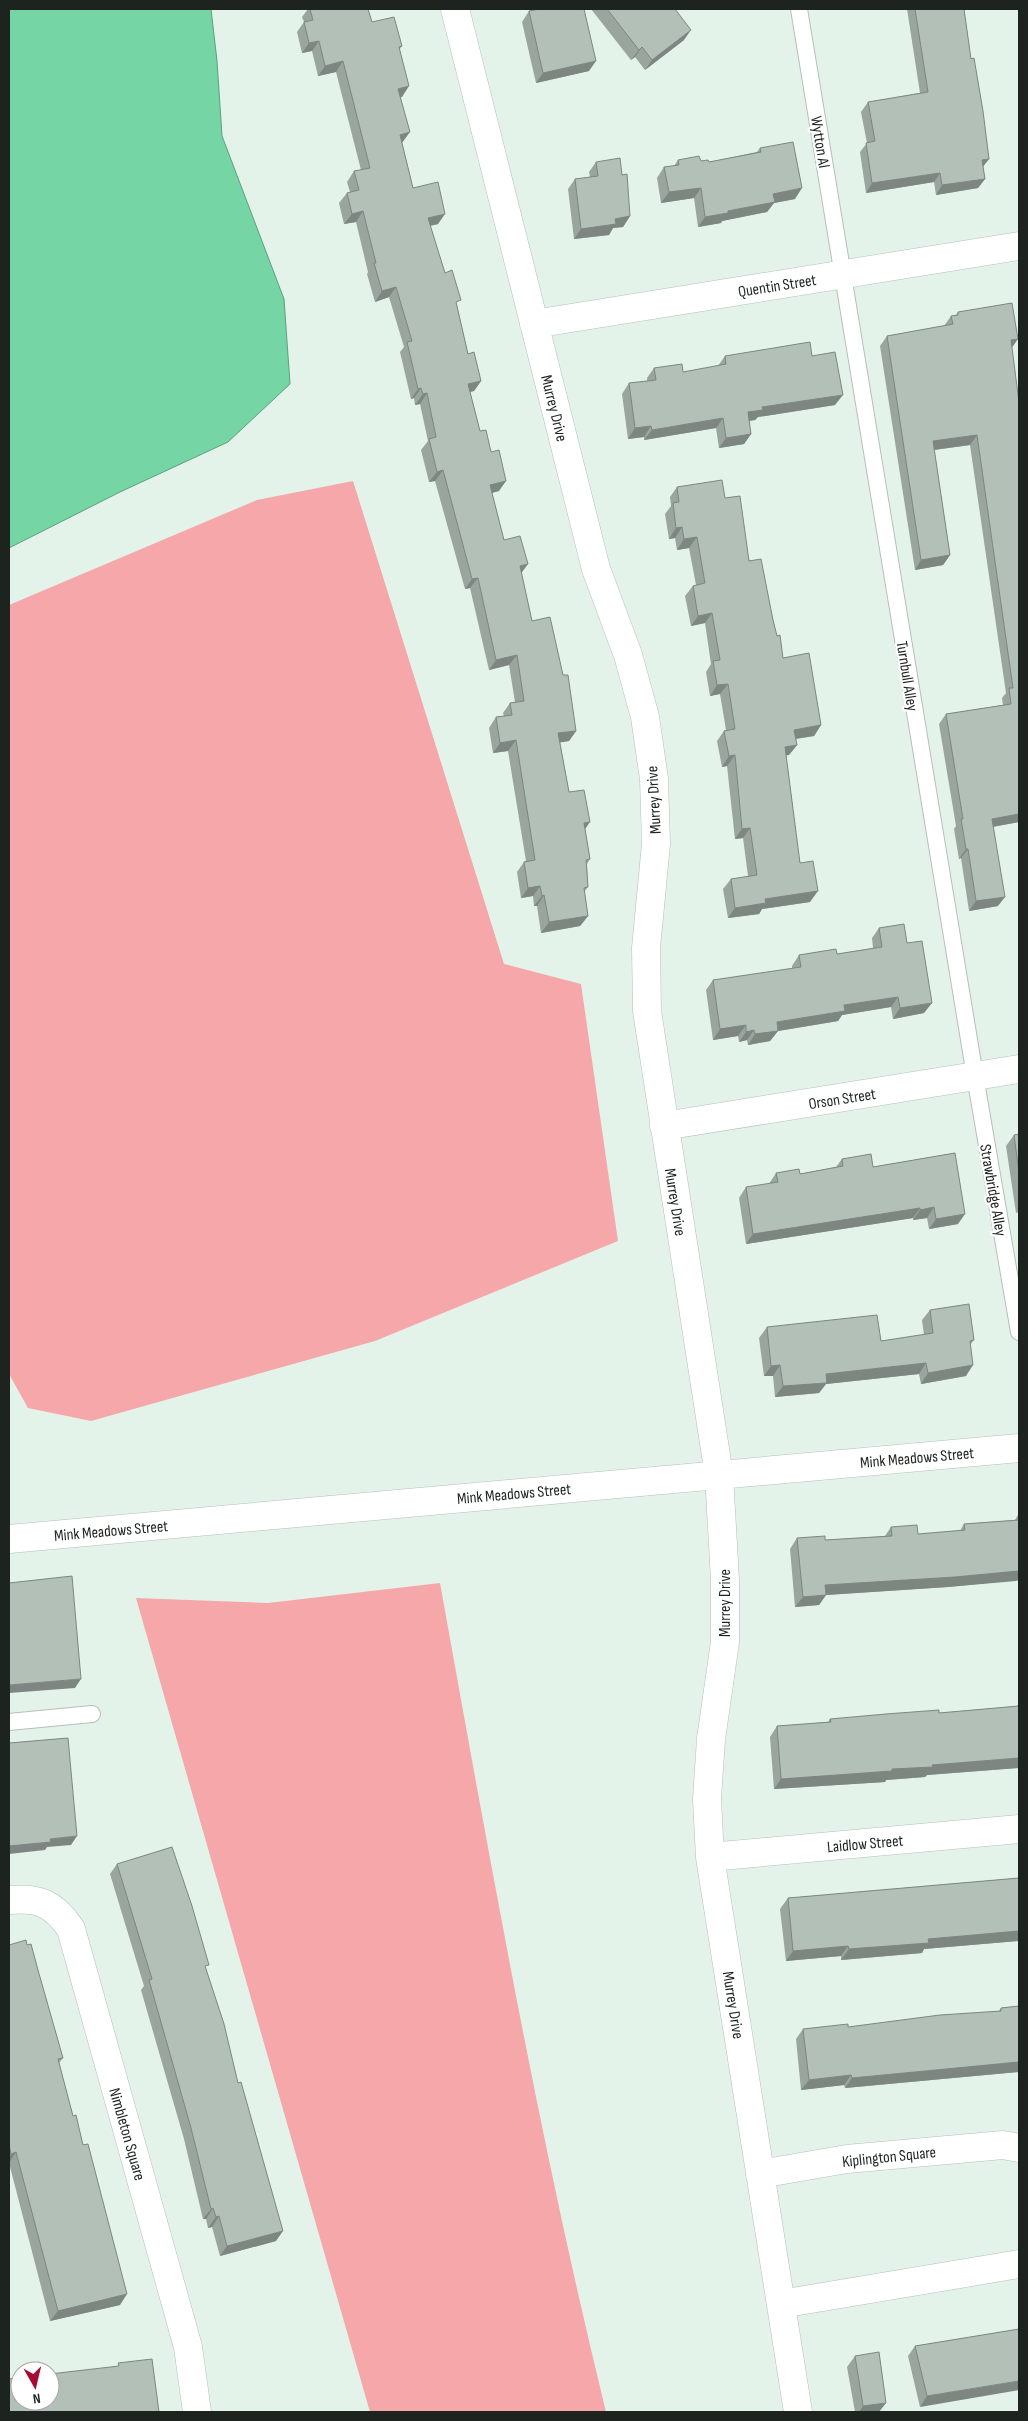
<svg xmlns="http://www.w3.org/2000/svg" width="1028" height="2421" font-family="'Sofia Sans Condensed',sans-serif">
	<rect width="100%" height="100%" fill="#e4f3ea"/>
	<path fill="#f5a7aa" d="M353,481l151,483 77,20 37,257 -243,100 -284,80 -63,-13 -19,-34v-769l248,-105z
		M440,1583c50,277 99,556 166,829h-236l-234,-814 132,5z"/>
	<path fill="#76d5a4" stroke="#5ba07c" d="M9,9h202l6,52 5,75 62,163 6,85 -62,58 -108,50 -111,56z"/>
	<g fill="none" stroke-linecap="round" stroke-linejoin="round">
		<defs>
			<path id="lane" d="M799,9l176,1067 44,256
				M9,1722l83,-8"/>
			<path id="street" d="M455,9l141,560 32,86 17,62 9,62 2,65 -10,104 1,63 72,464 6,105v62l-14,97 -4,60 3,58 88,555
				M534,324l485,-78
				M664,1126l355,-57
				M9,1539l1010,-91
				M710,1857l309,-28
				M9,1900c30,-3 45,4 62,29l117,418 9,65
				M760,2174l87,-15 156,-14 16,3
				M781,2304l238,-40"/>
		</defs>
		<use href="#lane" stroke="#b3c1b9" stroke-width="18"/>
		<use href="#street" stroke="#b3c1b9" stroke-width="29"/>
		<use href="#lane" stroke="#fff" stroke-width="16"/>
		<use href="#street" stroke="#fff" stroke-width="28"/>
	</g>
	<path fill="#99a59d" d="M308,9h60l4,13 30,24 -3,4 3,47h-1l1,46 11,45 25,36 -8,2 15,47 12,33 11,48 13,27 -7,10 -4,1 10,39 19,60 -7,2 12,47 17,33 11,48 31,54 13,56 -7,10 -9,1 9,50 16,37 5,30 -3,5 1,23 -4,5 4,24 -8,10 -39,7 -4,-27h-3l-1,-10 -12,2 -4,-26 7,-10 2,-1 -18,-110 -15,2 -4,-25 7,-11 8,-1 -1,-3 7,-10 5,-1 -6,-37 -20,5 -19,-82 -5,1 -30,-108 -6,1 -8,-32 7,-9 -8,-37 -5,1 -1,-7 -3,1 -11,-47 4,-5 -15,-50 -14,5 -8,-28 1,-2 -12,-50 -12,2 -5,-21 8,-10 3,-1 -3,-10 7,-11 7,-1 -25,-98 -18,4 -6,-25 -10,2 -5,-21 7,-10 -2,-5z
		M591,9h84l9,31 -39,30 -10,-13 -4,3z
		M907,9h57l7,50 18,100 -6,7 2,13 -7,9 -42,7 -2,-13 -68,11 -6,-41 7,-9 -6,-31 7,-10 52,-9z
		M529,11l60,60 -53,12 -14,-61z
		M760,148l35,51 -21,4 -7,9 -45,9 -1,2 -23,4 -4,-29 -33,5 -4,-25 7,-11 10,-1 4,-6 31,2 48,-10z
		M596,162l26,13 8,41 -7,11 -10,1 -4,7 -35,4 -6,-50 7,-10 15,-2 -1,-5z
		M958,312l54,36 7,474 -26,5 5,79 -29,5 -8,-53 -2,1 -5,-30 2,-3 -17,-102 7,-10 57,-9 -1,-7 4,-5 -36,-248 -36,5 16,105 -7,10 -28,5 -35,-224 7,-10 57,-10 7,-10 5,-1z
		M725,356h87l23,49 -77,12 -3,3 -6,1 2,13 -7,10 -25,4 -3,-20 -72,12v-3l-16,2 -6,-45 7,-11 18,-2v-3l7,-10 29,4 35,-6z
		M677,487l48,11 48,122 4,16 6,22 38,67 -7,11 -18,3 1,6 -8,10h-3l14,108 10,39 -48,7 -3,5 -31,4 -5,-29 8,-10 17,-3 -5,-38 -8,1 -8,-73 -5,1 -5,-26 7,-10 2,-1 -6,-36 -10,2 -4,-24 5,-8 -6,-41 -14,3 -6,-30 8,-10 3,-1 -7,-37 -12,2 -2,-12 -6,1 -4,-25 6,-8 -1,-9z
		M879,928l28,15 17,70 -31,6 -2,-12 -49,8 -4,6 -60,10 -8,10 -22,4 -1,-5 -8,2 -1,-6 -25,4 -7,-50 7,-10 79,-11v-3l7,-11 38,-1 36,-6 -1,-10z
		M1019,1134v82v-4l-3,1 -10,-67 8,-11z
		M955,1153l3,71 -29,5 -2,-11 -14,2v-2l-167,26 -7,-46 7,-11 23,-3 7,-11 24,1 36,-7 6,-8 31,8z
		M930,1310l44,30 -4,5 -4,31 -45,8 -2,-10 -93,10 -7,9 -44,4 -2,-21h-9l-5,-38 8,-11 114,14 43,-6 -2,-15z
		M1019,1513v67l-71,7 -122,8 -7,10 -24,2 -5,-58 7,-11 28,2 60,-4 6,-9 27,7 42,-3 4,-7 51,-4z
		M1019,1703v65l-92,7 -2,2 -39,3 -1,2 -111,7 -4,-52 7,-11 51,-4 2,-3 109,-6 78,-7z
		M117,1864l89,105 70,272 -56,15 -8,-29 -4,1 -2,-9h-3l-19,-80 -43,-149 3,-4 -34,-112z
		M1019,1878v63l-95,8 -2,4 -81,7v-4l-55,5 -6,-52 8,-11z
		M9,1945l54,113 -4,5 61,242 -70,16 -41,-158z
		M1019,2006v66l-174,16 -1,-3 -43,5 -5,-51 7,-10 45,-2 151,-16 2,-3z
		M1019,2329l-99,78 -12,-51 7,-10z
		M855,2356l24,56h-24l-8,-45z"/>
	<path fill="#7d8680" d="M691,30l-7,10 -39,30 7,-10z
		M319,41l-7,10 -10,2 7,-10z
		M642,47l-7,10 -4,3 8,-10z
		M343,61l-7,11 -18,4 7,-10z
		M596,61l-7,10 -53,12 7,-10z
		M409,86l-7,11 -11,2 7,-10z
		M410,132l-8,11 -2,-8z
		M989,159l-7,9v-8z
		M940,173l-6,9 -68,11 6,-10z
		M985,179l-7,9 -42,7 6,-10z
		M701,188l-7,10 -33,5 8,-11z
		M802,188l-7,11 -21,4 -7,9 -45,9 -1,2 -23,4 7,-10 23,-6 45,-17z
		M363,211l-7,11 -12,2 8,-10z
		M445,214l-7,10 -18,4 8,-10z
		M630,216l-7,11 -10,1 -4,7 -35,4 7,-10 34,-10z
		M396,287l-7,10 -14,5 7,-11z
		M1018,339l-7,10v-9z
		M481,381l-7,10 -14,3 8,-10z
		M421,388l-7,10 -3,1 7,-10z
		M427,393l-7,11 -5,1 8,-11z
		M843,395l-8,10 -77,12 -3,3 -14,2 7,-10 14,-5z
		M723,418l-7,10 -72,12 8,-10z
		M651,426l-7,11 -16,2 7,-11z
		M751,434l-7,10 -25,4 7,-10z
		M977,435l-7,10 -44,6 7,-10z
		M443,470l-8,11 -6,1 8,-10z
		M506,481l-7,10 -17,4 8,-10z
		M682,527l-7,11 -6,1 7,-11z
		M697,537l-8,11 -12,2 7,-11z
		M950,555l-7,10 -28,5 6,-10z
		M528,564l-8,11v-9z
		M478,578l-8,10 -5,1 7,-10z
		M712,613l-7,10 -14,3 7,-10z
		M517,655l-8,10 -20,5 7,-10z
		M728,684l-8,10 -10,2 7,-11z
		M821,725l-7,11 -27,4 7,-10z
		M576,731l-7,10 -18,3 7,-11z
		M516,740l-8,11 -15,2 7,-10z
		M797,745l-8,10 -11,2 7,-10z
		M735,755l-8,11 -5,1 7,-11z
		M1019,814v8l-34,6 7,-9z
		M590,822l-7,10 1,-9z
		M750,828l-7,10 -8,1 7,-10z
		M966,849h2l-7,9 -2,1z
		M540,886l-7,10 -12,2 7,-10z
		M818,891l-8,11 -48,7 -3,5 -31,4 7,-10 30,-9z
		M544,895l-7,11h-3l8,-10z
		M1005,897l-7,9 -29,5 7,-10z
		M588,916l-8,10 -39,7 8,-11z
		M898,997l-7,10 -49,8 -4,6 -60,10 -8,10 -22,4 7,-11 22,-12 67,-17z
		M932,1003l-8,10 -31,6 7,-11z
		M746,1025l-8,11 -25,4 7,-11z
		M754,1030l-7,10 -8,2 7,-10z
		M934,1207l-7,11 -14,2 7,-10z
		M920,1208l-7,10 -167,26 7,-10z
		M965,1214l-7,10 -29,5 7,-10z
		M926,1363l-7,11 -93,10 -7,9 -44,4 8,-11 43,-12z
		M780,1365l-7,11h-9l7,-10z
		M973,1365l-7,11 -45,8 7,-11z
		M1019,1571v9l-3,1 -68,6 -122,8 -7,10 -24,2 8,-10 22,-12z
		M81,1679l-6,9 -66,5v-8z
		M1019,1758v10l-92,7 -2,2 -39,3 -1,2 -111,7 7,-10 111,-10 40,-4z
		M77,1836l-6,9 -24,2 -2,3 -36,4v-8l41,-7z
		M1019,1931v10l-95,8 -2,4 -81,7 8,-11 79,-10z
		M848,1946l-7,10 -55,5 7,-10z
		M1019,2062v10l-174,16 7,-10z
		M851,2075l-7,10 -43,5 8,-10z
		M16,2152l-7,11v-6l2,-3z
		M213,2208l-7,11h-3l8,-10z
		M219,2216l-7,11 -4,1 8,-11z
		M283,2231l-7,10 -56,15 7,-10z
		M127,2294l-7,11 -70,16 8,-10z
		M1019,2381v9l-99,17 7,-11z
		M886,2403l-7,9h-20l4,-6z"/>
	<path fill="#b2c0b7" stroke="#7d8680" d="M310,9h58l4,13 22,-5 8,29 -3,1 10,39 -11,3 12,43 -10,3 13,53 25,-6 7,32 -17,4 17,55 7,-3 9,30 -5,2 12,52 6,-2 7,29 -13,3 12,47 6,-1 5,22 8,-2 7,31 -16,4 14,55 16,-4 8,28 -8,2 12,55 18,-4 13,58h5l8,56 -18,2 11,59 15,-2 6,32 -6,1 6,36 -4,1 2,27 -4,1 4,28 -39,6 -5,-27 -2,1 -2,-10 -12,2 -4,-26 11,-2 -19,-120 -16,3 -4,-26 16,-2 -2,-12 14,-2 -7,-46 -21,5 -18,-82 -6,1 -29,-109 -6,2 -8,-33 7,-2 -9,-44 -4,1 -2,-6 -3,1 -11,-47 5,-1 -16,-54 -14,4 -8,-28h2l-13,-52 -11,3 -5,-21 12,-3 -5,-19 16,-3 -27,-107 -18,5 -6,-25 -10,2 -5,-21 9,-2z
		M540,9h44l12,52 -53,12 -14,-62z
		M607,9h68l16,21 -39,30 -10,-13 -3,3z
		M915,9h49l7,50 3,-1 9,53 6,48 -7,1 3,19 -43,6 -2,-12 -68,10 -6,-40 9,-2 -7,-39 60,-10z
		M793,142l9,46 -29,6 2,8 -47,9v2l-23,4 -4,-29 -32,4 -5,-25 15,-2 -1,-5 21,-4 2,5 7,-1 1,2 52,-10 -1,-4z
		M620,158l2,17 5,-1 3,42 -15,3 1,5 -35,5 -6,-50 23,-3 -2,-14z
		M1012,303l6,36 -7,1 8,62v412l-27,5 13,78 -29,4 -8,-52h-2l-5,-30h2l-17,-105 65,-10 -2,-16h4l-36,-253 -44,6 17,114 -29,5 -34,-224 66,-12 -2,-8 7,-1v-3z
		M810,342l2,14 23,-4 8,43 -81,12 1,3 -15,2 3,22 -25,4 -3,-20 -71,12 -1,-4 -16,2 -6,-45 27,-3 -2,-12 28,-4 1,8 43,-8 -1,-8z
		M722,480l3,18 15,-2 9,65 12,-2 12,61 4,16 3,-1 3,23 26,-5 12,72 -27,5 3,15 -12,2 15,116 13,-2 5,30 -53,8 1,4 -31,5 -4,-29 26,-4 -7,-47 -8,1 -7,-74 -6,1 -5,-25 11,-2 -7,-45 -11,1 -4,-24 7,-1 -8,-47 -14,3 -5,-30 12,-3 -8,-46 -13,2 -2,-12 -6,1 -3,-25 6,-1 -2,-15z
		M904,924l3,19 15,-2 10,62 -32,5 -2,-11 -54,8 1,6 -68,11 1,9 -23,3 -1,-4 -8,2v-7l-26,4 -7,-49 88,-13 -2,-12 37,-6 1,5 45,-7 -3,-19z
		M1019,1134v39l-5,-38z
		M955,1153l10,61 -29,5 -2,-12 -14,3v-2l-167,26 -7,-47 32,-5 -2,-9 23,-4 1,5 43,-8 -1,-7 29,-5 2,13z
		M969,1304l5,36 -4,1 3,24 -45,8 -2,-10 -100,11 1,9 -44,3 -3,-21 -9,1 -4,-39 110,-12 4,26 52,-8 -3,-23z
		M1019,1520v51l-64,6 -130,8 1,10 -23,2 -6,-59 28,-2v4l67,-4 -1,-9 26,-2 1,9 47,-4 -1,-6z
		M72,1576l9,103 -72,6v-102z
		M1019,1703v55l-87,7 1,2 -41,2v2l-111,8 -4,-53 54,-4 -1,-3 56,-5 53,-4v3l80,-7z
		M68,1738l9,98 -27,3 1,3 -42,4v-103z
		M172,1847l20,59 17,59 -4,1 19,58 14,59 3,-1 42,149 -56,15 -8,-30 -3,1 -3,-9 -2,1 -20,-81 -42,-148 3,-1 -35,-115z
		M1019,1878v53l-91,8 1,4 -80,6 -1,-3 -55,5 -5,-53z
		M26,1940l1,5 4,-1 7,26 25,88 -5,1 15,57 3,-1 7,30 5,-1 39,150 -69,17 -42,-159 -5,2 -2,-9v-200z
		M1019,2006v56l-167,16 -1,-3 -42,5 -6,-51 45,-5v3l92,-12 61,-4v-3z
		M1019,2329v52l-92,15 -12,-50z
		M879,2352l7,51 -23,3 -8,-50z
		M152,2359l7,53h-150v-33l11,-2v24h30v-27l69,-8 -1,-3z"/>
	<g text-anchor="middle" stroke-width="4.5" stroke-linejoin="round" paint-order="stroke">
		<g font-size="16" fill="#1d231f" stroke="#fff">
			<text transform="translate(821 142) rotate(81)" y="6">Wytton Al</text>
			<text transform="translate(777 285) rotate(-9)" y="6">Quentin Street</text>
			<text transform="translate(555 408) rotate(76)" y="6">Murrey Drive</text>
			<text transform="translate(908 676) rotate(81)" y="6">Turnbull Alley</text>
			<text transform="translate(653 800) rotate(-93)" y="6">Murrey Drive</text>
			<text transform="translate(842 1098) rotate(-9)" y="6">Orson Street</text>
			<text transform="translate(994 1190) rotate(80)" y="6">Strawbridge Alley</text>
			<text transform="translate(676 1202) rotate(81)" y="6">Murrey Drive</text>
			<text transform="translate(917 1457) rotate(-5)" y="6">Mink Meadows Street</text>
			<text transform="translate(514 1493) rotate(-5)" y="6">Mink Meadows Street</text>
			<text transform="translate(111 1530) rotate(-5)" y="6">Mink Meadows Street</text>
			<text transform="translate(724 1603) rotate(-90)" y="6">Murrey Drive</text>
			<text transform="translate(865 1843) rotate(-5)" y="6">Laidlow Street</text>
			<text transform="translate(734 2005) rotate(81)" y="6">Murrey Drive</text>
			<text transform="translate(128 2134) rotate(74)" y="6">Nimbleton Square</text>
			<text transform="translate(889 2156) rotate(-6)" y="6">Kiplington Square</text>
		</g>
	</g>
	<rect width="1028" height="2421" fill="none" stroke="#1d231f" stroke-width="20"/>
	<g transform="translate(35 2386) rotate(172)"><circle r="24" fill="#ffffff" stroke="#a5a7a5"/>
	<path d="M0-4L9 19L0 12L-9 19Z" fill="#a60c33"/>
	<text y="-8" font-size="14" font-weight="bold" text-anchor="middle" fill="#1d231f">N</text>
	</g>
</svg>
